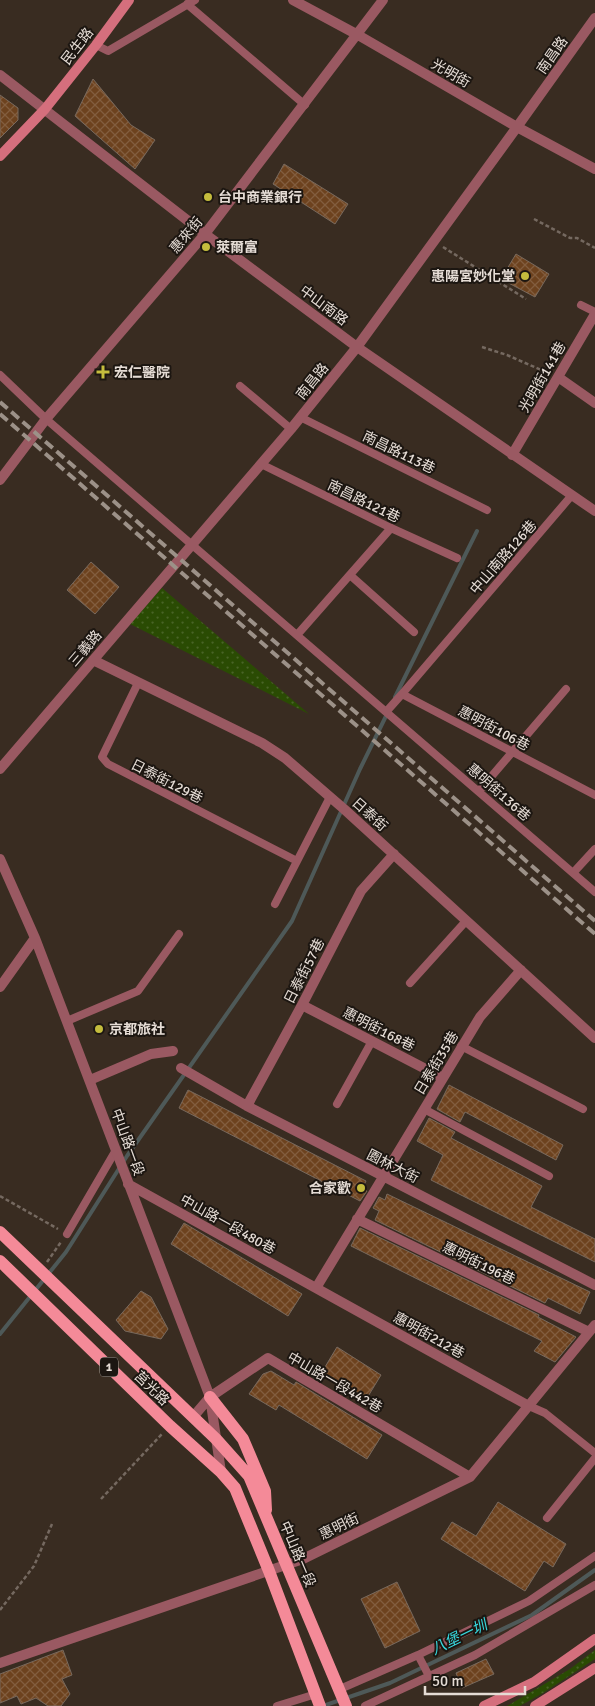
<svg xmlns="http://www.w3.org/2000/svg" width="595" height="1706" font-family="Signika,'Noto Sans TC',sans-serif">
	<defs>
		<pattern id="grass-dots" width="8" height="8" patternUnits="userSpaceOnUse" patternTransform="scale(1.25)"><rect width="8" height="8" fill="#2a4b03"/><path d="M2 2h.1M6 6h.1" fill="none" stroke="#496427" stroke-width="1.8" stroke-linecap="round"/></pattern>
		<pattern id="building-cross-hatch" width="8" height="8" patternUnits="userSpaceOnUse" patternTransform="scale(1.25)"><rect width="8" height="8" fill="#6d421e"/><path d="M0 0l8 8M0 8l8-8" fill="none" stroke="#825d3e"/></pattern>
	</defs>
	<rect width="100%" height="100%" fill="#392c21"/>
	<path fill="url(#grass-dots)" d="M162,588l147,126 -179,-90z
		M595,1650v9l-52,34 -23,13h-13l63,-37z"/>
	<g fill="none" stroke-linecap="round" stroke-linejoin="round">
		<path stroke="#4e5958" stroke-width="4" d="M395,697l82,-166
			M0,1334l66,-82 61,-96 165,-235 68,-152 28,-57
			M323,1706l67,-23 142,-68 63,-45"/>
	</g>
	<path fill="url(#building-cross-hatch)" stroke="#78695d" d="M93,79l38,46 24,15 -20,29 -60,-53z
		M0,95l18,13v12l-18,18z
		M284,164l64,40 -13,20 -62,-40z
		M516,254l33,20 -14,23 -34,-18z
		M91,562l28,25 -24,27 -28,-24z
		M449,1085l114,60 -7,15 -91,-48 -5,10 -23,-13z
		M188,1090l178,91 -4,8 5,2 -7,10 -181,-93z
		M429,1118l26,14 -4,6 91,48 -11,21 64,32v23l-164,-82 12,-25 -26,-14z
		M387,1194l203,98 -10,22 -32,-16 -3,5 -170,-83 4,-9 -6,-3 6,-11 6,3z
		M184,1223l118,71 -14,22 -117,-72z
		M360,1228l179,87 -1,2 38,20 -21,25 -21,-11 8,-10 -191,-95z
		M141,1291l10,6 17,32 -7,10 -36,-8 -9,-11z
		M337,1347l44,28 -14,23 -45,-26z
		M271,1371l23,14 2,-3 86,53 -15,24 -88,-54 -3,5 -27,-16 14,-20z
		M498,1502l68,42 -13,23 -9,-6 -19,30 -84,-52 11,-17 24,14z
		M397,1582l23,49 -35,17 -24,-49z
		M63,1650l9,25 -10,4 8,15 -9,12h-13l-12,-8 -15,6 -4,-8 -17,7v-29z
		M486,1659l8,15 -32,14 -6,-15z"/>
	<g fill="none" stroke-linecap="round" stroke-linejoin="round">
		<path stroke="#756960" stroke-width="2.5" stroke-dasharray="4 2.5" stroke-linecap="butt" d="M534,219l36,19h7l18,10
			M443,247l83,52
			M482,347l25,8 41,18
			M0,1196l58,33
			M47,1262l14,-20
			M101,1499l61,-65
			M0,1610l34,-44 18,-42"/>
		<path stroke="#9a5962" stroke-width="8" d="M187,4l118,101
			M96,45l12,6 87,-51
			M581,305l14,7
			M0,375l46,44 549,473
			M240,386l51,43
			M300,417l187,93
			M261,464l130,64 66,30
			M350,575l64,57
			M297,635l94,-107
			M138,683l-36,74 6,7 189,97
			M402,694l170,-199
			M386,712l16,-18 193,101
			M479,791l87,-102
			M573,873l22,-24
			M275,904l55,-107
			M410,983l56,-62
			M67,1021l71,-30 41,-57
			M461,1046l122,63
			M337,1104l35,-63
			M424,1109l125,67
			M67,1234l49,-84
			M529,1406l16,7 50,40
			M547,1518l48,-60
			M418,1655l11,21
			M340,1689l78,-34 111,-54 66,-45
			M277,1706l39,-12
			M365,1706l110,-51 120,-70"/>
		<path stroke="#9a5962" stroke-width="10" d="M293,0l65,35 159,92 78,42
			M0,75l205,159 152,113 238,164
			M558,377l37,26
			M512,455l83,-141
			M0,480l46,-61 159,-185 178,-234
			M93,660l169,83 23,15 59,51 251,229
			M0,769l291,-340 66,-82 160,-220 78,-109
			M0,859l35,79 175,459 11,75
			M0,987l35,-49
			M302,1005l141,73
			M181,1068l66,38 348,179
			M90,1080l61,-26 22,-3
			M247,1106l55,-101 59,-114 33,-37
			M128,1184l401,222
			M357,1219l232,113
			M316,1288l164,-271 41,-47
			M193,1417l17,-20 58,-39 202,119
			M0,1663l303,-104 167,-82 125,-152"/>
		<path stroke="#d56f7d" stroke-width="10" d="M0,156l45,-47 51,-64 33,-45
			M484,1706l50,-24 61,-43
			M535,1706l60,-38"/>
		<path stroke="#f48a98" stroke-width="12" d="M0,1232l216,207 33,37 97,230
			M0,1261l170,165 51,46 14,16 34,83 51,135
			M210,1397l33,42 22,52 1,19"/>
		<path stroke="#9c9188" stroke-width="4" stroke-dasharray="10 5" stroke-linecap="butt" d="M0,402l595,519
			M0,414l595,520"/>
	</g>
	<g fill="#c4bc3d" stroke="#1c1611" stroke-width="2">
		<circle cx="208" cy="197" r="5"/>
		<circle cx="206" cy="247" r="5"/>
		<circle cx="525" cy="276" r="5"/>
		<path d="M100.5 364.5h5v5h5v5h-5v5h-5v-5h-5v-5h5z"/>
		<circle cx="99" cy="1029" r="5"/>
		<circle cx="361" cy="1188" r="5"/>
	</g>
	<g text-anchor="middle" stroke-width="4" stroke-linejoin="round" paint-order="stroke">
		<rect fill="#1c1611" stroke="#a9a19a" stroke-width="1" x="100" y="1357.5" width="18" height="19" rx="4"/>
		<g font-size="12" font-weight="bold" fill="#e5dcd5">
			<text x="109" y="1371">1</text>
		</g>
		<g font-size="14" fill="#e5dcd5" stroke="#1c1611">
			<text transform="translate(77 46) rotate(-52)" y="5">民生路</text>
			<text transform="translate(552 55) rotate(-55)" y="5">南昌路</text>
			<text transform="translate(451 73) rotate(30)" y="5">光明街</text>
			<text transform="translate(186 235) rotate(-50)" y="5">惠來街</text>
			<text transform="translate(324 305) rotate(37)" y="5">中山南路</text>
			<text transform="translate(542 377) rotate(-60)" y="5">光明街141巷</text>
			<text transform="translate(312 381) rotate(-51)" y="5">南昌路</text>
			<text transform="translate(399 452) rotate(26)" y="5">南昌路113巷</text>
			<text transform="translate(364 501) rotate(26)" y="5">南昌路121巷</text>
			<text transform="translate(503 557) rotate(-49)" y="5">中山南路126巷</text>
			<text transform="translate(85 648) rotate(-49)" y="5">三義路</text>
			<text transform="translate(494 728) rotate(28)" y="5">惠明街106巷</text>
			<text transform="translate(167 781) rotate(27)" y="5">日泰街129巷</text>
			<text transform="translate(499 792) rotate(41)" y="5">惠明街136巷</text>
			<text transform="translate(370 814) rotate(42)" y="5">日泰街</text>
			<text transform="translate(304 971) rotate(-63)" y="5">日泰街57巷</text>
			<text transform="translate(379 1029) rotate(27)" y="5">惠明街168巷</text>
			<text transform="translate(436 1063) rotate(-59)" y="5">日泰街35巷</text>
			<text transform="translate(128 1142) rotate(70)" y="5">中山路一段</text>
			<text transform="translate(393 1166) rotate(27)" y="5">園林大街</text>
			<text transform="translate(228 1224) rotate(29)" y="5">中山路一段480巷</text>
			<text transform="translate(479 1263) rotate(26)" y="5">惠明街196巷</text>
			<text transform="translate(429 1335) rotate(29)" y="5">惠明街212巷</text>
			<text transform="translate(335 1382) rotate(30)" y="5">中山路一段442巷</text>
			<text transform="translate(152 1388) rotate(44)" y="5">莒光路</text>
			<text transform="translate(339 1526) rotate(-26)" y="5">惠明街</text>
			<text transform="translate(298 1554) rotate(67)" y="5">中山路一段</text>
		</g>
		<g font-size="14" font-weight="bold" fill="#e5dcd5" stroke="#1c1611" text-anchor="start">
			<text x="218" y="202">台中商業銀行</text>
			<text x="216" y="252">萊爾富</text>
			<text x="515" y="281" text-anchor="end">惠陽宮妙化堂</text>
			<text x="114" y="377">宏仁醫院</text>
			<text x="109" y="1034">京都旅社</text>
			<text x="351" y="1193" text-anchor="end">合家歡</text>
		</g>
		<g font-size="15" font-style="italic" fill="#37d9e0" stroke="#1c1611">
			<text transform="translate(459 1637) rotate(-26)" y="5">八堡一圳</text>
		</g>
	</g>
	<path d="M425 1686v8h100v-8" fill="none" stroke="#e5dcd5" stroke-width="2.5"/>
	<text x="432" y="1686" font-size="15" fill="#e5dcd5" stroke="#1c1611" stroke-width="4" paint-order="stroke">50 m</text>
</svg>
